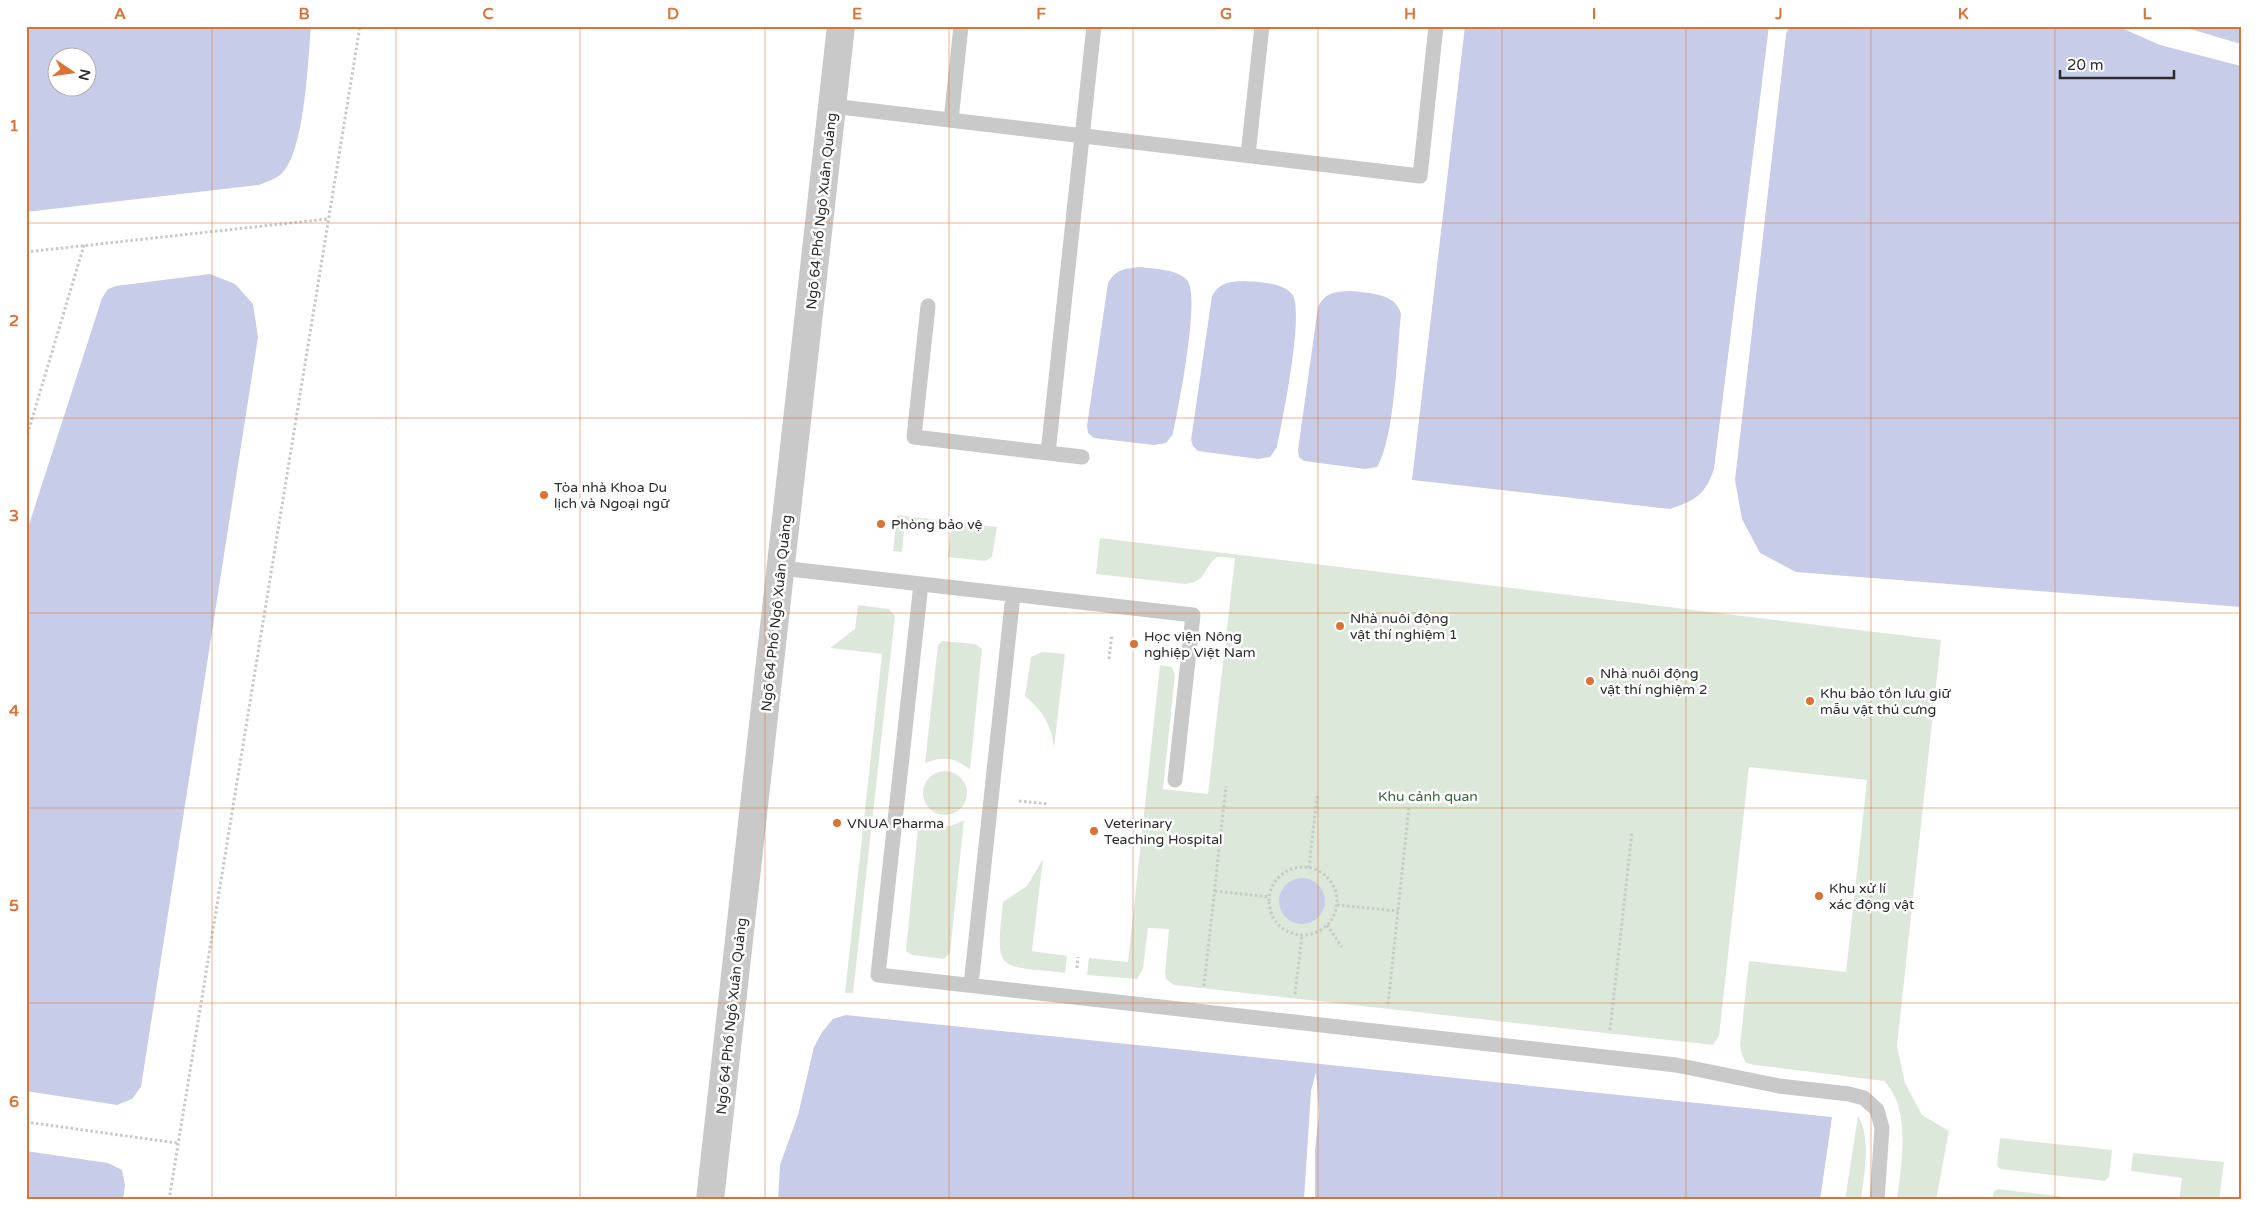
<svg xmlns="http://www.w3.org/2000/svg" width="2267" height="1226" font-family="'Varela Round',sans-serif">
	<rect width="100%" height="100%" fill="#fff"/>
	<path fill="#dce9da" d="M897,515l100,12 -5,30 -7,4 -37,-4 3,-30 -46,-6 -3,31 -9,-1z
		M1100,538l841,102 -44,406 8,37 17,32 27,16 -13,69h-39c4,-35 15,-91 -13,-119l-129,-16 -9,-2 -4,-8 -2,-10 9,-84 97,11 21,-192 -118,-13 -30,269 -6,9 -539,-60 -8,-6 -1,-6 4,-44 -21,-1 -5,41 -6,10 -50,-4 2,-17 39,4 32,-297 12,2 3,8 -12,114 45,5 27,-236 -18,-1c-14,11 -10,25 -32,27l-89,-10z
		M858,605l31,4 6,7 -42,377h-8l37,-339 -52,-6 25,-19z
		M942,641l33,3 7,5 -12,121c-15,-13 -26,-14 -45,-7l13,-118z
		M1042,652l23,2 -11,94c-2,-22 -12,-38 -29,-52l6,-39z
		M923 793a22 22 0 1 1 44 0a22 22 0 1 1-44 0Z
		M919,817c15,11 29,13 45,3l-14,133 -6,6 -32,-4 -6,-4z
		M1043,859l-11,92 35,5 -2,17c-68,-8 -70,1 -62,-71l24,-16z
		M1858,1116c14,25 6,56 3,84h-16z
		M2000,1138l112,12 -3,27 -4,4 -105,-12 -3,-4z
		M2133,1153l91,9 -5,38h-40l3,-22 -51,-7z
		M1998,1189l93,11h-99l2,-9z"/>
	<path fill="#c7cde9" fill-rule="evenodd" d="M26,26h285c-3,33 -6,130 -31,149 -6,5 -15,7 -21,10l-233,27zM58,58h30v30h-30z
		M1465,26h304l-55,443c-9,26 -18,31 -44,40l-258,-29z
		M1789,26h328l43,19 81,21v541l-445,-35 -36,-19 -18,-34 -7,-39 51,-445z
		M2180,26h61v18z
		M1140,267c14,2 37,2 47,13 14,15 -9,130 -14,154l-7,9 -12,2 -60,-7 -6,-5 -1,-7 21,-143c8,-14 16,-14 32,-16z
		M210,274l25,10 18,20 5,33 -117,750 -9,12 -15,6 -91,-14v-557l76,-236 6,-9 8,-3z
		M1244,281c13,1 38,1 48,13 13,17 -10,129 -15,153l-7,10 -12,2 -60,-8 -5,-5 -2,-6 21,-144c8,-14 17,-14 32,-15z
		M1350,291c19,2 46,2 51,23 -4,37 -6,125 -24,153l-12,2 -61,-8 -5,-4 -1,-7 20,-143c8,-15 16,-15 32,-16z
		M1279 901a23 23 0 1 1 46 0a23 23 0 1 1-46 0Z
		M846,1015l986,102 -12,83h-505v-50l4,-37 -3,-41 -5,19 -7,109h-526l2,-35 18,-50 16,-68 8,-15 11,-13z
		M26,1151l82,12 14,7 3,15 -2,15h-97z"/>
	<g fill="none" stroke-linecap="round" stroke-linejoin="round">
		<path stroke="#c9c9c9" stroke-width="3" stroke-dasharray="2.5 2.5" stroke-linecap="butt" d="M26,252l301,-33
			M26,439l58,-194
			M1109,659l3,-25
			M1019,801l29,3
			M1269 901a34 34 0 1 1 68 0a34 34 0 1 1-68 0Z
			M1309,868l8,-72
			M1215,891l55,6
			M1337,905l61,6
			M1327,925l15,22
			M1077,968l1,-11
			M1204,986l22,-200
			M1295,994l7,-59
			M1388,1004l21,-197
			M1610,1030l22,-198
			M26,1122l151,21
			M169,1200l191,-1174"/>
		<path stroke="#c9c9c9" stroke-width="15" d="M832,106l588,70 16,-150
			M951,120l10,-94
			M1248,155l14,-129
			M928,306l-14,131 168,20
			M1048,453l46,-427
			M781,568l412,47 -18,165
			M921,584l-43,391 798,90 103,21 70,8 15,4 13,12 5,18 -5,72
			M971,985l42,-390"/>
		<path stroke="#c9c9c9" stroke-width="28" d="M710,1200l131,-1174"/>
	</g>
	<path fill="none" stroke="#dc7336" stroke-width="1" stroke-opacity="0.55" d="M212,26v1174M396,26v1174M580,26v1174M765,26v1174M949,26v1174M1133,26v1174M1318,26v1174M1502,26v1174M1686,26v1174M1871,26v1174M2055,26v1174M26,223h2215M26,418h2215M26,613h2215M26,808h2215M26,1003h2215"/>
	<g fill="#dc7336" stroke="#fff" stroke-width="2">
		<circle cx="544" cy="495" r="5"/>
		<circle cx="881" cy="524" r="5"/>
		<circle cx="1340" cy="626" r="5"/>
		<circle cx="1134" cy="644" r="5"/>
		<circle cx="1590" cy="681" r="5"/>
		<circle cx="1810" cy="701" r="5"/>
		<circle cx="837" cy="823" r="5"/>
		<circle cx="1094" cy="831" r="5"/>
		<circle cx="1819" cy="896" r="5"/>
	</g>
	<g text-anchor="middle" stroke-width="5" stroke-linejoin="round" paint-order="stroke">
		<g font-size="14" fill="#2c2c2c" stroke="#fff">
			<text transform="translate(821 211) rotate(-84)" y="5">Ngõ 64 Phố Ngô Xuân Quảng</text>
			<text transform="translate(776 613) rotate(-84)" y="5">Ngõ 64 Phố Ngô Xuân Quảng</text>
			<text transform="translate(731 1016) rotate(-84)" y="5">Ngõ 64 Phố Ngô Xuân Quảng</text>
		</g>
		<g font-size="14" fill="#2c2c2c" stroke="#fff" text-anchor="start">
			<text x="554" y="492">Tòa nhà Khoa Du<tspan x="554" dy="16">lịch và Ngoại ngữ</tspan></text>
			<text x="891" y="529">Phòng bảo vệ</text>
			<text x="1350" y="623">Nhà nuôi động<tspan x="1350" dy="16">vật thí nghiệm 1</tspan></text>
			<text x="1144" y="641">Học viện Nông<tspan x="1144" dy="16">nghiệp Việt Nam</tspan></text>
			<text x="1600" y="678">Nhà nuôi động<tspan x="1600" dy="16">vật thí nghiệm 2</tspan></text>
			<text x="1820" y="698">Khu bảo tồn lưu giữ<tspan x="1820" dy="16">mẫu vật thú cưng</tspan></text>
			<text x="847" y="828">VNUA Pharma</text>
			<text x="1104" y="828">Veterinary<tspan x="1104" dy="16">Teaching Hospital</tspan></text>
			<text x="1829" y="893">Khu xử lí<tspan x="1829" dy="16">xác động vật</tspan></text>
		</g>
		<g font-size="14" fill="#3d653c" stroke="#fff">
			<text x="1428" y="801">Khu cảnh quan</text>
		</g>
	</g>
	<rect width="2267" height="1226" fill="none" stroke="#ffffff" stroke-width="55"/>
	<g transform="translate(72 72) rotate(103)"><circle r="24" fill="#ffffff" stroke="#ababab"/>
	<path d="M0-4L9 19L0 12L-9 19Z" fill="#dc7336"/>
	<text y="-8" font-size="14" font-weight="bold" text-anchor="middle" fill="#2c2c2c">N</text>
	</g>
	<path d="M2060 70v8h114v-8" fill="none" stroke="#2c2c2c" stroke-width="2.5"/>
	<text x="2067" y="70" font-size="15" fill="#2c2c2c" stroke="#ffffff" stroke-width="4" paint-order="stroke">20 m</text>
	<rect x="28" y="28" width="2212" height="1170" fill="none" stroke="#dc7336" stroke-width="2"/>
	<g font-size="16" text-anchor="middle" font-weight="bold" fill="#dc7336">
		<text x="120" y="19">A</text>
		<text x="304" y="19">B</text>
		<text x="488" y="19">C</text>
		<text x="673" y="19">D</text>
		<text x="857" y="19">E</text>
		<text x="1041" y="19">F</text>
		<text x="1226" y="19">G</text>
		<text x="1410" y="19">H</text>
		<text x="1594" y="19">I</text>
		<text x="1779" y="19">J</text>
		<text x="1963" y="19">K</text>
		<text x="2147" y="19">L</text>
		<text x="14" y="131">1</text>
		<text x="14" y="326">2</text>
		<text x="14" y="521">3</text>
		<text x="14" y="716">4</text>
		<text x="14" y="911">5</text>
		<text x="14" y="1107">6</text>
	</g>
</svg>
